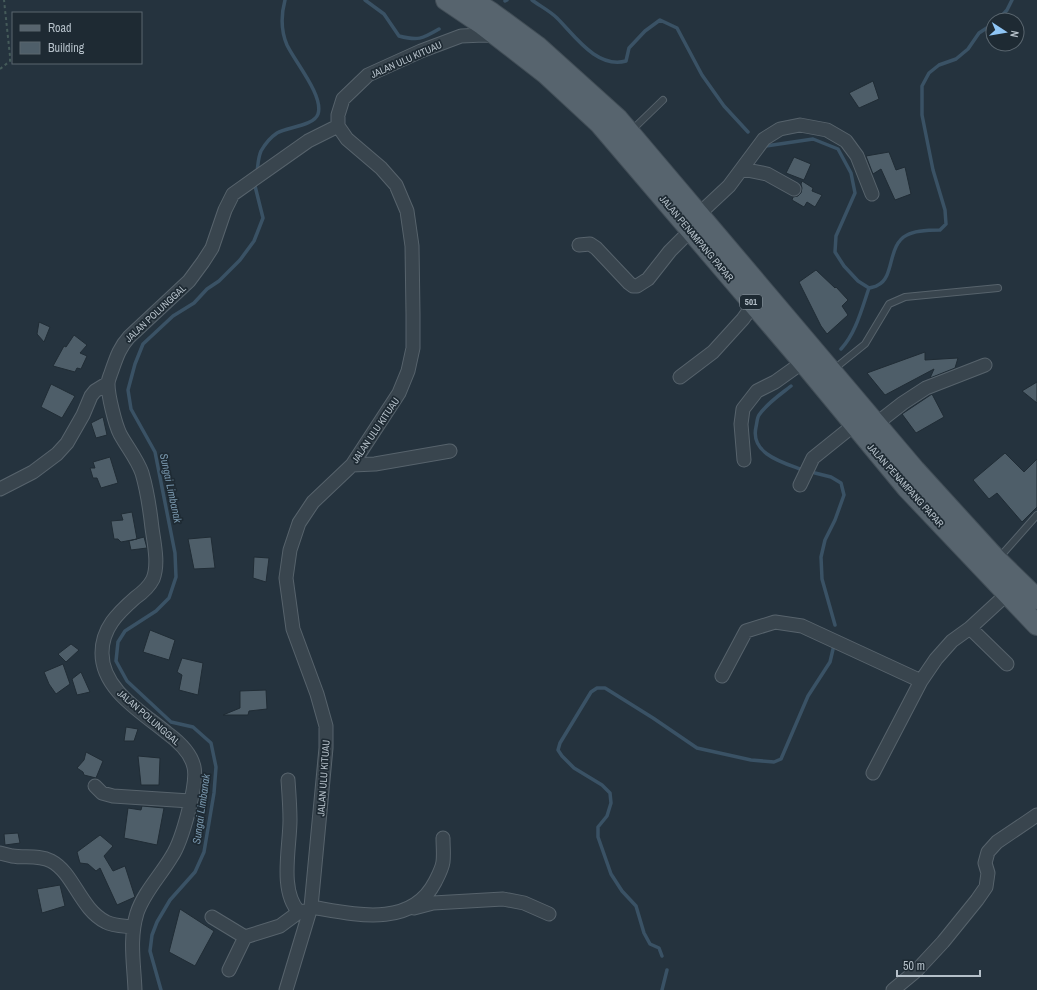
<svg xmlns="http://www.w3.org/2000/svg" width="1037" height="990" font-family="'Archivo Narrow',sans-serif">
	<rect width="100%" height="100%" fill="#25333e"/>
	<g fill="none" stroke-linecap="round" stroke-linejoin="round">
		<path stroke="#3a5265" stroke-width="3.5" d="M365,0l19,14 15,22c19,5 23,3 40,-7
			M532,0c8,6 18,11 25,18 18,18 40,51 69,43l3,-13 16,-17 15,-11 17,8 25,47 22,31 24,26
			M505,1l2,-1
			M998,20l9,-10 5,-10
			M766,146l47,-7 25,10 13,24 4,20 -19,43 -1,16 9,14 14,15 11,7c3,-1 7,-1 9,-3 17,-8 9,-40 29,-50 9,-5 23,-5 33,-5l6,-6 -1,-14 -12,-40 -11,-55v-29l7,-13 10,-8 17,-6 12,-10 11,-16 14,-9
			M257,172c1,-7 1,-14 4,-21 4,-7 10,-14 16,-18 10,-6 37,-7 41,-19 6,-18 -23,-52 -31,-69 -6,-14 -6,-30 -2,-45
			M841,349c15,-16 21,-41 28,-61
			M791,386c-10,8 -24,17 -32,29 -2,3 -2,8 -3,12 -6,26 25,35 44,42
			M815,473l16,4 10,6 3,12 -9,25 -10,20 -4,17 1,22 13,46
			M662,956l-3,-8 -9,-4 -6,-11 -8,-27 -14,-15 -11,-17 -13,-37v-10l9,-11 4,-13 -1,-10 -8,-8 -28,-17 -12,-12 -4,-6 2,-7 31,-51 6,-4h8l48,30 44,30 54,12 23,2 7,-3 27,-63 22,-34 4,-17
			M161,990l-11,-39 2,-16 5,-13 13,-22 25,-28 9,-20 10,-59 2,-26 -5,-24 -18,-16 -22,-5 -44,-41 -11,-20 2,-19 7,-11 31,-20 13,-13 7,-21 -1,-24 -20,-101 -24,-43 -3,-19 7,-26 8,-20 30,-28 21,-13 13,-14 12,-8 21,-21 14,-19 9,-23 -8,-32 1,-4
			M662,990l5,-20"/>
	</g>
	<path fill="#4e5e69" stroke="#202c35" d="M873,81l6,18 -20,9 -10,-15z
		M889,152l7,18 9,-3 6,27 -16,6 -14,-31 -8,5 -7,-18z
		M794,157l17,7 -7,16 -18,-7z
		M802,181l11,7 -1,3 10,4 -7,12 -8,-5 -3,5 -12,-7 1,-3 5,-1 3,-3 1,-5 -1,-4z
		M816,270l19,18 1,-1 12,13 -6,6 6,9 -21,19 -6,-8 -22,-44z
		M39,322l11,5 -6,15 -7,-8z
		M74,335l13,10 -7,8 7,3 -6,13 -4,-1 -2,4 -22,-6 11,-20 2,1z
		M925,352v8l33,-2 -3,10 -25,10 4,-9 -49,26 -18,-22z
		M1037,382v21l-15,-12z
		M51,384l24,12 -13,22 -21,-11z
		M932,394l12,23 -28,16 -14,-19z
		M103,417l4,18 -11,3 -5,-15z
		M1005,453l19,19 13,-13v48l-15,15 -25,-29 -8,6 -16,-19z
		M110,457l8,26 -17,5 -4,-10h-4l-3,-10h5l-2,-6z
		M132,512l5,27 -16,3 -3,-3h-4l-3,-18 12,-1 -2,-6z
		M144,537l3,11 -16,2 -2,-9z
		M211,537l4,31 -21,1 -6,-30z
		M254,557l15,1 -3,24 -13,-4z
		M150,630l25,10 -6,20 -26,-8z
		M71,644l8,6 -13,12 -8,-8z
		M182,658l21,5 -5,32 -19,-5 3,-15 -5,-3z
		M63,664l7,20 -14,10 -7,-10 -5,-12z
		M81,672l9,20 -13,3 -5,-16z
		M266,690l1,19 -18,2 -1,4h-25l17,-7v-17z
		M126,727l12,2 -4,12h-10z
		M86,752l17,9 -7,17 -12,-3 -1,-3 -6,-4 7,-8z
		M138,756l22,2 -1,27h-18z
		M142,806l22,2 -7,37 -33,-7 4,-30 13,2z
		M18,833l2,10 -15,2 -1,-11z
		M100,835l13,11 -9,10 9,15 12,-5 10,31 -18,8 -17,-37 -4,3 -8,-7 -8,-1 -3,-11z
		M60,885l5,21 -23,7 -5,-24z
		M180,909l34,22 -19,35 -26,-14z"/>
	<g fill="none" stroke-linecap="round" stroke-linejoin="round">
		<defs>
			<path id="lane" d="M632,130l31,-30
				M834,369l31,-25 24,-40 16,-7 93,-9
				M998,559l39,-44"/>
			<path id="street" d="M742,169l25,5 27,15
				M698,215l31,-29 35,-47 16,-10 20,-4 27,5 19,11 11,15 15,38
				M579,245l11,-1 6,4 33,35 4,3h4l11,-7 22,-28 21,-21
				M680,377l33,-25 30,-33 10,-14
				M876,424l27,-21 23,-15 59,-23
				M744,460l-3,-36 2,-15 14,-18 18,-9 28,-20
				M352,465l23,-1 75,-13
				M800,485l13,-27 41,-33
				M0,489l33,-17 24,-18 10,-11 16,-28 8,-19 4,-5 13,-8
				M970,628l37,36
				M722,676l24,-45 29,-9 27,4 119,55
				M873,773l48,-92 15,-22 16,-18 18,-13 37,-34
				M288,780c1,14 2,27 2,40 0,27 -11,71 9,92
				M95,786l7,7 11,3 77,5
				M0,853c4,1 8,2 12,3 13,2 27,-1 39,5 23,12 29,48 55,61 7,4 19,4 27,5
				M311,907c42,7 100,22 124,-25 3,-6 7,-13 8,-20 1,-8 0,-16 0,-24
				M414,908l19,-5 70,-4 21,4 25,11
				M212,917l33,20 35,-11 19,-14 7,-1
				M229,970l16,-33
				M135,990c-1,-26 -6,-51 2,-77 7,-21 24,-38 35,-57 10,-15 26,-72 22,-89 -3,-14 -16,-26 -27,-34 -25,-21 -65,-43 -65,-80 0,-25 16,-40 33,-55 7,-5 14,-11 18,-19 6,-15 1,-36 -1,-51 -2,-18 -5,-38 -10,-55 -5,-14 -15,-26 -22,-39 -5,-10 -12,-39 -12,-50 0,-4 2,-8 3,-11 5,-14 8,-25 18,-36l60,-56 14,-19 9,-14 13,-38 8,-16 75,-53 30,-15
				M286,990l25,-83 15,-159v-22l-9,-32 -24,-65 -7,-51 4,-28 9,-27 14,-21 39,-37 47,-72 9,-22 5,-23v-34l-1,-68 -5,-35 -11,-26 -15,-17 -34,-29 -9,-13v-11l5,-16 25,-24 53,-24 40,-15 23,-1 13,1
				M893,990l23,-19 27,-29 34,-42 9,-13 2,-14 -3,-10 3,-11 9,-10 40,-27"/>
			<path id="primary" d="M446,0l37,25 62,48 55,51 203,238 104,126 130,137
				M472,0l20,13 45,33 81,73 297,351 82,90 40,39"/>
		</defs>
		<use href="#lane" stroke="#57636c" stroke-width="8"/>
		<use href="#street" stroke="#57636c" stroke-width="15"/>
		<use href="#primary" stroke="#424e57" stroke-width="22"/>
		<path stroke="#455b5a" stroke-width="2" stroke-dasharray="3 3" stroke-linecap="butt" d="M0,69l10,-8v-5l-6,-56"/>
		<use href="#lane" stroke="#39454e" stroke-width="6"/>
		<use href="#street" stroke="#39454e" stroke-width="13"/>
		<use href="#primary" stroke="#57646e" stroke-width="20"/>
	</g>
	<g text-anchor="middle" stroke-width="3.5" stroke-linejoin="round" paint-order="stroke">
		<rect fill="#1e2a33" stroke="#88939c" stroke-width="1" x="740" y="295" width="22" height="14" rx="3"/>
		<g font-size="9" font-weight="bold" fill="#b5c0c9">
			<text x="751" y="305">501</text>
		</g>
		<g font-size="10" fill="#b5c0c9" stroke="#1e2a33">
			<text transform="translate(406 59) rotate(-24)" y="4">JALAN ULU KITUAU</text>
			<text transform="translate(697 238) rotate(50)" y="4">JALAN PENAMPANG PAPAR</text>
			<text transform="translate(155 313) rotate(-43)" y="4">JALAN POLUNGGAL</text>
			<text transform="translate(375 430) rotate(-56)" y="4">JALAN ULU KITUAU</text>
			<text transform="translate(906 485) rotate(48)" y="4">JALAN PENAMPANG PAPAR</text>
			<text transform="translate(149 717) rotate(41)" y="4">JALAN POLUNGGAL</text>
			<text transform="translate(323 778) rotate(-86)" y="4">JALAN ULU KITUAU</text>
		</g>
		<g font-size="11" font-style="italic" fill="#7795ab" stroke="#1e2a33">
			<text transform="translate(171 488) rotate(78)" y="4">Sungai Limbanak</text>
			<text transform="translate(201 809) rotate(-82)" y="4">Sungai Limbanak</text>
		</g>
	</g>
	<rect x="12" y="12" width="130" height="52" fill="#1e2a33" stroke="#5a666f"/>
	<rect x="20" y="25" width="20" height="6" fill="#57646e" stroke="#5a666f"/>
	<text x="48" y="32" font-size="12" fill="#b5c0c9">Road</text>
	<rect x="20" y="42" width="20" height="12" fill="#4e5e69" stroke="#5a666f"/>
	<text x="48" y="52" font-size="12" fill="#b5c0c9">Building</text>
	<g transform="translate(1005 32) rotate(102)"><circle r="19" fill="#1e2a33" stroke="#5a666f"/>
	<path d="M0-3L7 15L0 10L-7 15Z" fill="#8fc5f5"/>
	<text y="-6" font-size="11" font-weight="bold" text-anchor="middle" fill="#b5c0c9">N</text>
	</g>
	<path d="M897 970v6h83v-6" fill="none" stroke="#b5c0c9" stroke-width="2"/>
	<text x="903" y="970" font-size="12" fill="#b5c0c9" stroke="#1e2a33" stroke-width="3" paint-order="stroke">50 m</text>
</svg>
